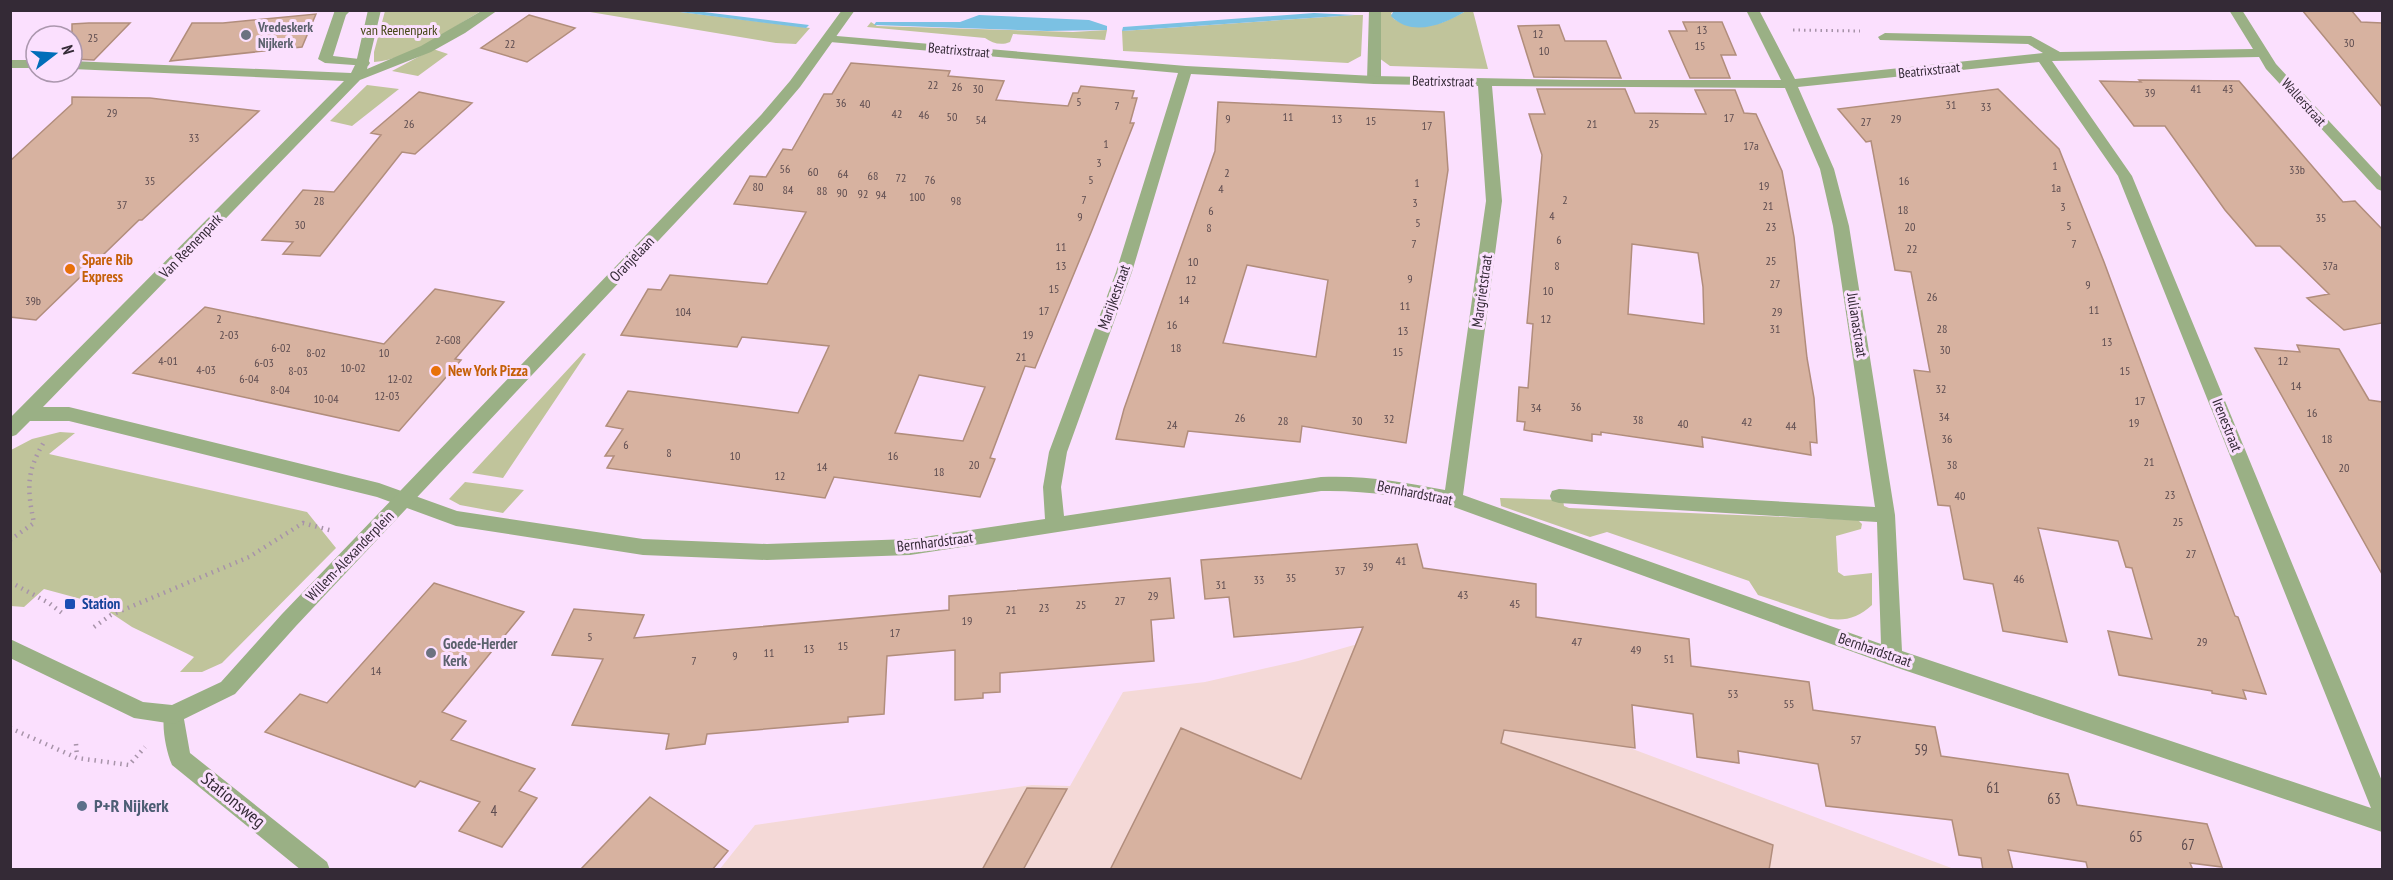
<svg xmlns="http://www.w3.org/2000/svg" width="2393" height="880" font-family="'PT Sans Narrow',sans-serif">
	<rect width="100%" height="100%" fill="#fbe0fe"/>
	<path fill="#f4d9d7" d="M1354,645l600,224 -1235,1 36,-45 277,-40 38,1 53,-94 82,-10 93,-21z"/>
	<path fill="#c0c49b" d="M385,11h96c-33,19 -69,48 -107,51v-10z
		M584,11h88l138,17 -14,16 -20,-1z
		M1466,11h7l15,58 -98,-3 -11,-8 2,-46h12l-2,1 3,6c25,15 49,5 72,-8z
		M1355,15h8l-2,41 -13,7 -225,-12 -1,-20z
		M871,22l6,4 196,6 34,-2 -2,10 -92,-6 -3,8c-9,4 -18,1 -25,-4l-118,-11z
		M433,49l15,5 -30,22 -26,-5z
		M367,85l32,4 -47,37 -22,-5z
		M583,353l3,1 -83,124 -31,-5z
		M60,432l15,1 -26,21 258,58 29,36 -114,115 -20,9h-22l14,-15 -62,-30 -36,-24 -52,-14 -20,18 -13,-1v-156l21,-11z
		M465,482l59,8 -21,23 -43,-8 -11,-6z
		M1500,498l63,2 1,6 5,2 289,12 4,4 -1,5 -25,7 2,36 6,4 28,-3v32c-13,12 -25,16 -42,14l-72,-24 -9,-14 -142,-49 -17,5 -89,-31z"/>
	<path fill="#7bc1e3" d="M672,11h24l113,14 -3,3z
		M1414,11v-1l52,1c-21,13 -54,27 -75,5l2,-4z
		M1314,13l41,2 -233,16 1,-4z
		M979,15l110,5 18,6v4l-60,1 -173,-6 2,-3h84z"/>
	<path fill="#d7b2a0" stroke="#b18d7c" stroke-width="1.5" fill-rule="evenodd" d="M2302,10h49l10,12 21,1v84z
		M316,14l-14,33 -132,14 22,-38h31z
		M529,15l46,13 -48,34 -46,-14z
		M1683,22h39l14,33h-15l9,23h-40l-21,-47h18z
		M89,23h41l-36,37 -22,-1v-35z
		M1559,25l6,16h41l15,37 -87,-1 -16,-51z
		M851,63l99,8 -2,5 56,5 -8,19 72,6 5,-13h5l3,-7 53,5 -2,7h5l-7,25h4l-42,107 -57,138 -10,-2 -35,92 5,1 -15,38 -146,-20 -9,21 -218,-30 7,-12h-9l18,-27 -17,-3 22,-35 170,22 31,-67 -87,-9 -5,10 -116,-12 27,-46 13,1 9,-15 97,9 39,-72 -72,-8 16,-28 16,1 17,-28 9,1 32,-56h8zM919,375l66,12 -22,54 -68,-8z
		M2139,80l100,1 104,121 12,-1 27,28v94l-38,7 -37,-32 22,-4 -49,-48h-24l-31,-36 -60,-84h-31l-34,-45 41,1z
		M1537,89h88l10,24 71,1 -11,-24h40l9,23 12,1 26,57 12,66 13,121 7,40 3,45 -7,-1 1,13 -109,-18 1,10 -102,-15v3l-9,-1v7l-68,-11 1,-8 -8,-1 2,-34 9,1 5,-64 -6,-1 15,-168 -13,-41h16zM1632,244l66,9 5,34 1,37 -76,-10z
		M1998,89l61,60 45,113 131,354 3,1 28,77 -23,-4 3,9 -34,-6v-2l-93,-16 -11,-44 44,8 -20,-71 -6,-1 -8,-26 -80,-13 29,114 -64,-11 -10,-47 -29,-5 -14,-73 -12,-1 -24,-135 16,2 -19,-100 -16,-2 -24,-129 -5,1 -28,-33z
		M419,92l53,11 -57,51 -13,-2 -82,104 -37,-2 10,-12 -31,-2 41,-50 31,2 47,-57 -10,-2z
		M72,97l78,1 109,13 -117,109h-3l-103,100 -26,-3v-156l62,-57z
		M1218,102l226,10 4,58 -42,273 -104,-17 -2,16 -112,-11 -4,16 -68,-8 8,-30 91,-258zM1247,265l81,15 -12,77 -93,-14z
		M435,289l69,13 -49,57 6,1 -62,71 -266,-58 72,-66 179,37z
		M2297,345l42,4 30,51 13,2v172l-127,-226 45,4z
		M1417,544l6,24 113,16v33l153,22 2,27 118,16 4,28 122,17 6,29 127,18 9,31 130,19 15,43 -32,-4 3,7h-105l-2,-8 -78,-12 5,20h-30l-2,-12 -22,-3 -7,-35 -126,-14 -8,-42 -80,-13 1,12 -42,-6 -4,-43 -61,-9 3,43 -131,-18 -3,13 272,102 -4,25h-659l71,-142 120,51 62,-152 -129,10 -5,-40 -24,2 -4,-39z
		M1170,578l4,40 -23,2 3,41 -154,12v19l-17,1v5l-28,2v-50l-68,6 -3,58 -36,3v5l-141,12 -2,10 -39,5 3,-15 -97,-9 31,-66 -51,-4 22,-46 70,6 -10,23 315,-28v-14z
		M434,583l90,29 -82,100 24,9 -15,19 84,29 -16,22 18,7 -35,49 -43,-16 21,-29 -60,-21 -5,6 -150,-55 35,-38 27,9z
		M1027,788l40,1 -44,81h-41z
		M650,797l78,54 -16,19h-132z"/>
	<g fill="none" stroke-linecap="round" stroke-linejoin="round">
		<path stroke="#a793a9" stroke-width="3" stroke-dasharray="1.5 4" stroke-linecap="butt" d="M1793,30l67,1"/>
		<path stroke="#a793a9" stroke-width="4.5" stroke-dasharray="1.5 5" stroke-linecap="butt" d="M10,540l24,-17c-7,-34 -8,-51 10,-81
			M10,582l39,21 13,10
			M94,627l17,-12 138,-58 54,-34 30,8
			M10,728l67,30 52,7 16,-18
			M76,744l1,13"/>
		<path fill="#9ab085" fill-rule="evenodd" d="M335,10h16l-5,5 -13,41 35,4 2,3 -2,3 -43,-3 -7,-4z
			M1369,10h12v70l-7,4 -7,-4z"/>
		<path fill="#9ab085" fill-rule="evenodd" d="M368,10h13l-14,59 54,-23 62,-36h15l-33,23 -34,19 -71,28 -317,327h26l310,76 78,28 186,28 124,5 143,-5 135,-20 -2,-32 6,-35 67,-180 62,-199 -348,-31 -5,-1 -2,-3 2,-3 361,31 188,10 203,4h204l-35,-70h13l36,69 248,-26 -15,-9 -148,-4 -2,-3 7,-4 146,3 29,16 193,-3 -24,-39h13l34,54 106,114v13l-5,-2 -111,-120 -7,-12 -207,4 80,115 250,605v51l-490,-166 -441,-160c-44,-9 -85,-16 -130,-15l-411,64 -143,5 -124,-5 -187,-29 -79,-29 -308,-76h-39l-14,14 -6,2v-19l334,-337 -272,-12v-8l279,12 5,-10zM2039,62l79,114 253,632 -469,-157 -7,-136 -46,-289 -15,-57 -36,-82zM1191,74l183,10 104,2 8,115 -41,289c-42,-8 -81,-15 -124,-13l-257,39 -3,-29 6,-35 65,-180zM1492,86l293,2 35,81 13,57 42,281 -316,-18 -7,2 -2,5 2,5 7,2 318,19 4,122 -418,-149 39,-294z
			M10,60h26v8h-26z
			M174,706l8,2 8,45 137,109 3,8h-29l-129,-105c-6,-14 -12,-43 -6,-57z"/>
		<path fill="#9ab085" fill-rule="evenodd" d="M842,10h13l-55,77 -29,34 -475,505 -61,68 -61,30 -40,-6 -124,-60v-19l133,63 29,3 49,-23 61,-68 479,-499 29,-34z"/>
	</g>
	<g fill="#6b7280" stroke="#fbe0fe" stroke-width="2">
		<circle cx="246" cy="35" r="6"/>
		<circle cx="431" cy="653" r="6"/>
	</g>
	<g fill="#e8710a" stroke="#fbe0fe" stroke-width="2">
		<circle cx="70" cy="269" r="6"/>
		<circle cx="436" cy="371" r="6"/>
	</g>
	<rect fill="#1a4fb4" stroke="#fbe0fe" stroke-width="2" x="64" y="598" width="12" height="12" rx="3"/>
	<circle fill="#5c6f8a" stroke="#fbe0fe" stroke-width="2" cx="82" cy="806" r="6"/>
	<g text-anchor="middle" stroke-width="6" stroke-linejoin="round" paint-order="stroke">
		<g font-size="12" fill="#5d4c50">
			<text x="1702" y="34">13</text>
			<text x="1538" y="38">12</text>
			<text x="93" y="42">25</text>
			<text x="2349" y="47">30</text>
			<text x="510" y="48">22</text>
			<text x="1700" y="50">15</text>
			<text x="1544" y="55">10</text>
			<text x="933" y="89">22</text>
			<text x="957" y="91">26</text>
			<text x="978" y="93">30</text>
			<text x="2196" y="93">41</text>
			<text x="2228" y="93">43</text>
			<text x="2150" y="97">39</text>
			<text x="1079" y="106">5</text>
			<text x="841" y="107">36</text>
			<text x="865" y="108">40</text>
			<text x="1951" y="109">31</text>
			<text x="1117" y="110">7</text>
			<text x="1986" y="111">33</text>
			<text x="112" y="117">29</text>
			<text x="897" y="118">42</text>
			<text x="924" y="119">46</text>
			<text x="952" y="121">50</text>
			<text x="1288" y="121">11</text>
			<text x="1729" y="122">17</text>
			<text x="1228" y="123">9</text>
			<text x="1337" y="123">13</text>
			<text x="1896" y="123">29</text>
			<text x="981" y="124">54</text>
			<text x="1371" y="125">15</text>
			<text x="1866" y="126">27</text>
			<text x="409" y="128">26</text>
			<text x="1592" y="128">21</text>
			<text x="1654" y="128">25</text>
			<text x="1427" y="130">17</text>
			<text x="194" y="142">33</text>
			<text x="1106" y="148">1</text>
			<text x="1751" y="150">17a</text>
			<text x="1099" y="167">3</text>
			<text x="2055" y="170">1</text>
			<text x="785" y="173">56</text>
			<text x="2297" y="174">33b</text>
			<text x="813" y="176">60</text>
			<text x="1227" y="177">2</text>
			<text x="843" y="178">64</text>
			<text x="873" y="180">68</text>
			<text x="901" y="182">72</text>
			<text x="930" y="184">76</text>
			<text x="1091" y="184">5</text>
			<text x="150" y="185">35</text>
			<text x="1904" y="185">16</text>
			<text x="1417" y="187">1</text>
			<text x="1764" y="190">19</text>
			<text x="758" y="191">80</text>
			<text x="2056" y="192">1a</text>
			<text x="1221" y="193">4</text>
			<text x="788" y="194">84</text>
			<text x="822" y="195">88</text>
			<text x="842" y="197">90</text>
			<text x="863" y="198">92</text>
			<text x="881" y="199">94</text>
			<text x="917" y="201">100</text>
			<text x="1084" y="204">7</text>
			<text x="1565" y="204">2</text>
			<text x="319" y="205">28</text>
			<text x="956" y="205">98</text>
			<text x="1415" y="207">3</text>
			<text x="122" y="209">37</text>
			<text x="1768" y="210">21</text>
			<text x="2063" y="211">3</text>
			<text x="1903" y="214">18</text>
			<text x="1211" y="215">6</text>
			<text x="1552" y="220">4</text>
			<text x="1080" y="221">9</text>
			<text x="2321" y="222">35</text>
			<text x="1418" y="227">5</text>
			<text x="300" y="229">30</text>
			<text x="2069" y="230">5</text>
			<text x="1771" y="231">23</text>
			<text x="1910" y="231">20</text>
			<text x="1209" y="232">8</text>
			<text x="1559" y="244">6</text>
			<text x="1414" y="248">7</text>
			<text x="2074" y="248">7</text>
			<text x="1061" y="251">11</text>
			<text x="1912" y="253">22</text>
			<text x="1771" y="265">25</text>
			<text x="1193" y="266">10</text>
			<text x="1061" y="270">13</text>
			<text x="1557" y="270">8</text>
			<text x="2330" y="270">37a</text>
			<text x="1410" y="283">9</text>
			<text x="1191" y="284">12</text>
			<text x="1775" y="288">27</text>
			<text x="2088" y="289">9</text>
			<text x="1054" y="293">15</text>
			<text x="1548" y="295">10</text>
			<text x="1932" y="301">26</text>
			<text x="1184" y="304">14</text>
			<text x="33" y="305">39b</text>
			<text x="1405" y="310">11</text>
			<text x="2094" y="314">11</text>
			<text x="1044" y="315">17</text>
			<text x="683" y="316">104</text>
			<text x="1777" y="316">29</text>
			<text x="219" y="323">2</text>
			<text x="1546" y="323">12</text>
			<text x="1172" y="329">16</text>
			<text x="1775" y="333">31</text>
			<text x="1942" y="333">28</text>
			<text x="1403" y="335">13</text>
			<text x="229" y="339">2-03</text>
			<text x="1028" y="339">19</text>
			<text x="448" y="344">2-G08</text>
			<text x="2107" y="346">13</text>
			<text x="281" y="352">6-02</text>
			<text x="1176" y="352">18</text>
			<text x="1945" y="354">30</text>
			<text x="1398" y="356">15</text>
			<text x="316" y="357">8-02</text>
			<text x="384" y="357">10</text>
			<text x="1021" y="361">21</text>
			<text x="168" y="365">4-01</text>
			<text x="2283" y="365">12</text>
			<text x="264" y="367">6-03</text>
			<text x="353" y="372">10-02</text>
			<text x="206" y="374">4-03</text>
			<text x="298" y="375">8-03</text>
			<text x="2125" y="375">15</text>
			<text x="249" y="383">6-04</text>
			<text x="400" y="383">12-02</text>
			<text x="2296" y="390">14</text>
			<text x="1941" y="393">32</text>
			<text x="280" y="394">8-04</text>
			<text x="387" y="400">12-03</text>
			<text x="326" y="403">10-04</text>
			<text x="2140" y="405">17</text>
			<text x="1576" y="411">36</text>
			<text x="1536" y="412">34</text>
			<text x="2312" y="417">16</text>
			<text x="1944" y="421">34</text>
			<text x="1240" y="422">26</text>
			<text x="1389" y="423">32</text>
			<text x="1638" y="424">38</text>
			<text x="1283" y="425">28</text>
			<text x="1357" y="425">30</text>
			<text x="1747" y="426">42</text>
			<text x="2134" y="427">19</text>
			<text x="1683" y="428">40</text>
			<text x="1172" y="429">24</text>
			<text x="1791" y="430">44</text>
			<text x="1947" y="443">36</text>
			<text x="2327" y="443">18</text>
			<text x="626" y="449">6</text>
			<text x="669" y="457">8</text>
			<text x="735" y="460">10</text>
			<text x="893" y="460">16</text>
			<text x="2149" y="466">21</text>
			<text x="974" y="469">20</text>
			<text x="1952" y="469">38</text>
			<text x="822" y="471">14</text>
			<text x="2344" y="472">20</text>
			<text x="939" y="476">18</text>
			<text x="780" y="480">12</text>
			<text x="2170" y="499">23</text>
			<text x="1960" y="500">40</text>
			<text x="2178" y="526">25</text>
			<text x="2191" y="558">27</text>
			<text x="1401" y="565">41</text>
			<text x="1368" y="571">39</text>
			<text x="1340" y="575">37</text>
			<text x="1291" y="582">35</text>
			<text x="2019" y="583">46</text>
			<text x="1259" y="584">33</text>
			<text x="1221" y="589">31</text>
			<text x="1463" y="599">43</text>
			<text x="1153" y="600">29</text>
			<text x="1120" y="605">27</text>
			<text x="1515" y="608">45</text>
			<text x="1081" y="609">25</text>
			<text x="1044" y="612">23</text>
			<text x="1011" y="614">21</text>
			<text x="967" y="625">19</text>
			<text x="895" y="637">17</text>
			<text x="590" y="641">5</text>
			<text x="1577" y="646">47</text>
			<text x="2202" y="646">29</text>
			<text x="843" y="650">15</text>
			<text x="809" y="653">13</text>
			<text x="1636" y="654">49</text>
			<text x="769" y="657">11</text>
			<text x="735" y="660">9</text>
			<text x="1669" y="663">51</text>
			<text x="694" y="665">7</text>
			<text x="376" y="675">14</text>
			<text x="1733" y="698">53</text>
			<text x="1789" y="708">55</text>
			<text x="1856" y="744">57</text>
		</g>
		<g font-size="14" font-weight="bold" fill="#5b616d" stroke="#fbe0fe" text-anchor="start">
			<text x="258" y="32">Vredeskerk<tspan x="258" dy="16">Nijkerk</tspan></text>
		</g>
		<g font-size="14" fill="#444615" stroke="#fbe0fe">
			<text x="399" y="35">van Reenenpark</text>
		</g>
		<g font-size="14" fill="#342a36" stroke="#fbe0fe">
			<text transform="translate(959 50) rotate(5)" y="5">Beatrixstraat</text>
			<text transform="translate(1929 70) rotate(-6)" y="5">Beatrixstraat</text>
			<text transform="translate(1443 81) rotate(1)" y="5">Beatrixstraat</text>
			<text transform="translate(2304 102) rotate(48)" y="5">Wallerstraat</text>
		</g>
		<g font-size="15" fill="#342a36" stroke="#fbe0fe">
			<text transform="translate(191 246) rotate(-46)" y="5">Van Reenenpark</text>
			<text transform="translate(632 259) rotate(-46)" y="5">Oranjelaan</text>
			<text transform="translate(1482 291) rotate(-82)" y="5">Margrietstraat</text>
			<text transform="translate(1114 297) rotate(-70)" y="5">Marijkestraat</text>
			<text transform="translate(1857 325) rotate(81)" y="5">Julianastraat</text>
			<text transform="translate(2227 425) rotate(68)" y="5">Irenestraat</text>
			<text transform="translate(1415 493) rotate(11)" y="5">Bernhardstraat</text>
			<text transform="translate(935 542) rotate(-7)" y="5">Bernhardstraat</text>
			<text transform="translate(350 556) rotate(-46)" y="5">Willem-Alexanderplein</text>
			<text transform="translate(1875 650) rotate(19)" y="5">Bernhardstraat</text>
		</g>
		<g font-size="15" font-weight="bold" fill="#c56008" stroke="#fbe0fe" text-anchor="start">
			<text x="82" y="265">Spare Rib<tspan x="82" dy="17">Express</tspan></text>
			<text x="448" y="376">New York Pizza</text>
		</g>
		<g font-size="15" font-weight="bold" fill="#164399" stroke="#fbe0fe" text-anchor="start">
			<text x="82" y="609">Station</text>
		</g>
		<g font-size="15" font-weight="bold" fill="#5b616d" stroke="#fbe0fe" text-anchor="start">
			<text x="443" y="649">Goede-Herder<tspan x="443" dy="17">Kerk</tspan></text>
		</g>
		<g font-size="15" fill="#5d4c50">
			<text x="1921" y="755">59</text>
			<text x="1993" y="793">61</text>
			<text x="2054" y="804">63</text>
			<text x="494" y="816">4</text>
			<text x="2136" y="842">65</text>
			<text x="2188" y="850">67</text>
		</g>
		<g font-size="18" fill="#342a36" stroke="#fbe0fe">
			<text transform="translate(233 800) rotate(39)" y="6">Stationsweg</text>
		</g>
		<g font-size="18" font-weight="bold" fill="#4e5e75" stroke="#fbe0fe" text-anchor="start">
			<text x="94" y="812">P+R Nijkerk</text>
		</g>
	</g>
	<rect width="2393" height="880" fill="none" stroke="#342a36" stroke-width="24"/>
	<g transform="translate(54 54) rotate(73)"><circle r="28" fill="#fbe0fe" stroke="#ab97ae" stroke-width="1.5"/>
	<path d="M0-4.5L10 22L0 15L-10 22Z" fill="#016eb9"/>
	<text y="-9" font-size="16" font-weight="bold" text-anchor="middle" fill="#342a36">N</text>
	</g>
</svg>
